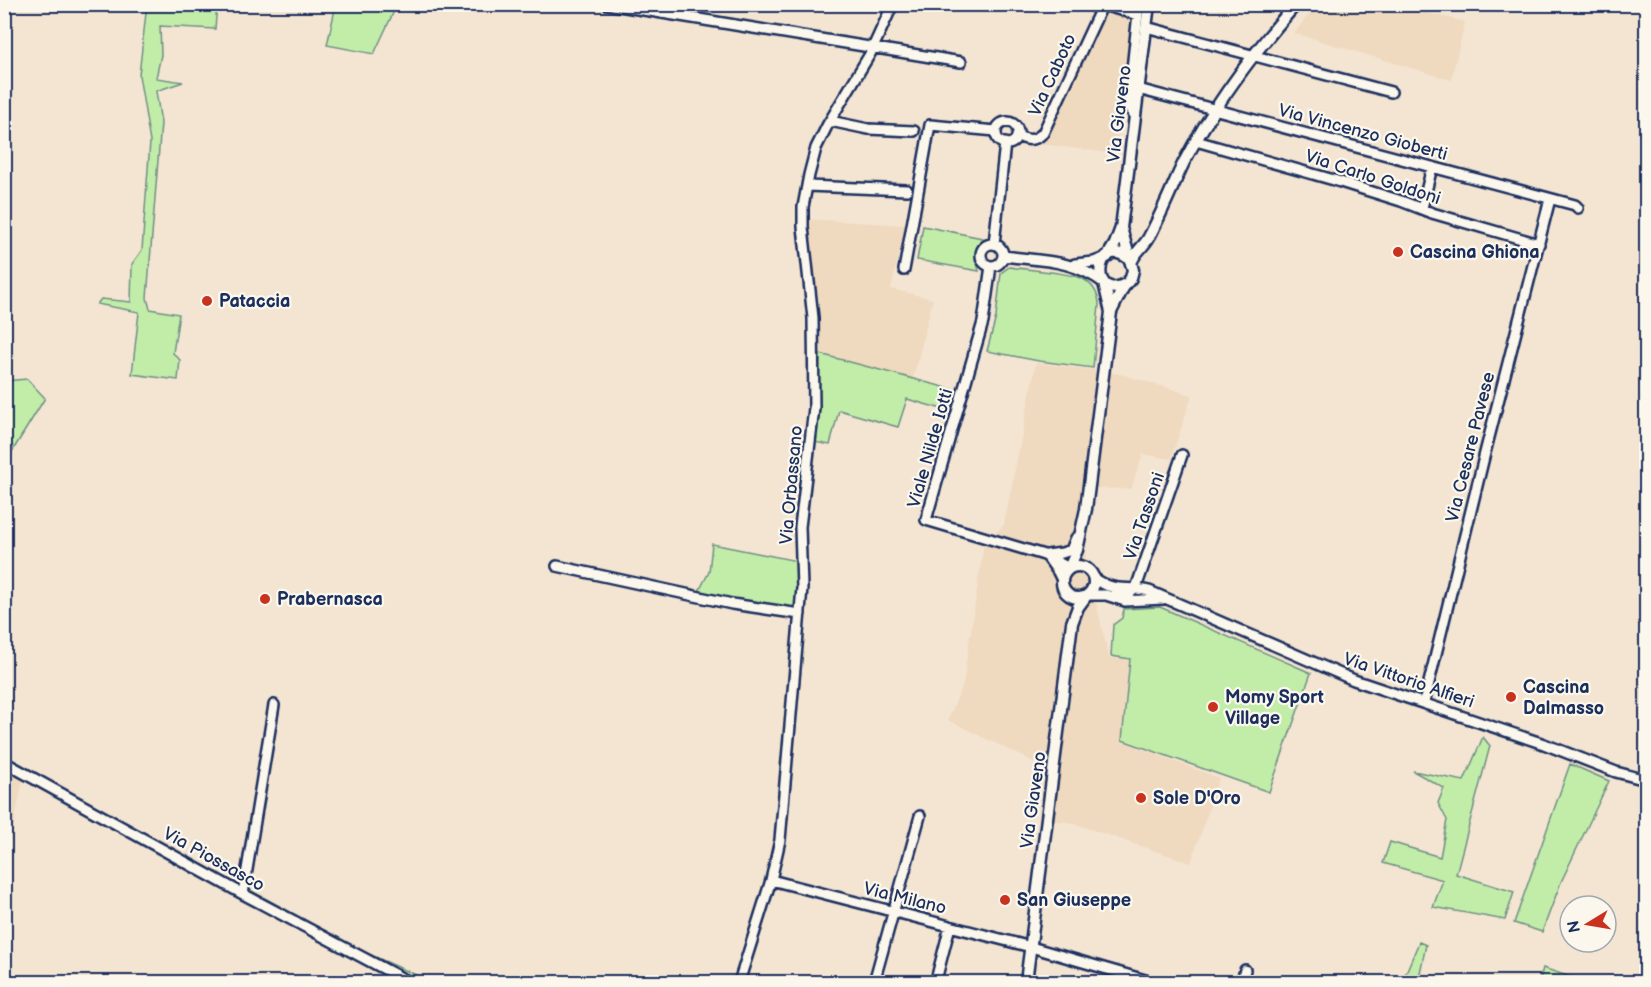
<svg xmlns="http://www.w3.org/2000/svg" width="1651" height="987" font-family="'Balsamiq Sans',sans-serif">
	<rect width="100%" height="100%" fill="#f4e5d2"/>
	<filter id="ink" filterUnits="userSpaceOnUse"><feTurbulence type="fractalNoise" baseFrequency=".0167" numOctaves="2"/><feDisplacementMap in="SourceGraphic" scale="12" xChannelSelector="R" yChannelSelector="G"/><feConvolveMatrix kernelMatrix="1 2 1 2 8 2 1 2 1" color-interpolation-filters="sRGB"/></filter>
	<g filter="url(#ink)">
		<path fill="#efd9bf" d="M1102,5h32l-18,149 -74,-10z
			M1317,5h76l72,17 -14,58 -157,-47z
			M805,219l100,6 -14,64 42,10 -20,80 -93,-25 -3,-55 -7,-16z
			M1036,363l80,10 76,22 -21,64 -28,-5 -12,35 -42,-1 -4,67 24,103 20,2 -8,81 98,37 -28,85 -122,-41 -22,-2 -3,-53 -96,-47 15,-36 21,-141 20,-18z
			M5,768l18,11 -18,92z"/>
		<path fill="#c2eda9" stroke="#6e8e84" stroke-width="1.5" d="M147,4l70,1 -2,24 -55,-3 1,29 -5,23 27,4 -27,9 5,32 -14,175 3,11 29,5 -6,39 7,7 -2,20 -46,-6 7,-62 -42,-8 4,-5 30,3 1,-38 10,-14 8,-108 -11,-67z
			M336,5v-1l111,1 -2,7 -50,-3 -21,45 -47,-9z
			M923,226l64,13c-15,11 -12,16 -8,32l-62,-11z
			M1009,267c14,2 64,6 74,12 10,5 16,16 16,26l-6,63 -54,-7 -52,-10 9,-34 5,-44z
			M820,354l135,36 -6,21 -42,-12 -9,28 -59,-17 -9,35 -16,-3z
			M27,379l18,19 -40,65v-82z
			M712,544l85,17 -1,44 -8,5 -90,-17 11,-21z
			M1160,607l151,66 -42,119 -147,-52 8,-81 -19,-3 2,-31 9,-7 2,-9z
			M1483,737l7,9 -34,128 58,18 -9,28 -72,-13 10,-27 -60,-17 7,-21 50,15 7,-37 -9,-17 6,-15 -31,-17 51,10z
			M1570,764l39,17 -48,101 -19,50 -28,-9z
			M248,889l114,62 70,31h-17l-168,-91z
			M1419,942l7,3 -8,37h-16z
			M1543,968l43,14h-47z"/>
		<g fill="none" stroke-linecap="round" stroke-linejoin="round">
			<defs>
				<path id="minor" d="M607,4l354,58
					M1146,27l245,65
					M1138,89l437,116 3,3
					M1135,117l-6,-10v-10l10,-93
					M830,121l38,8 46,2
					M996 133a11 11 0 1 1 22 0a11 11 0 1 1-22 0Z
					M1017,136c10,4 17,6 26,-3l58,-125 5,-2 32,9
					M1196,141l138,39 67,21 31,12 107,31
					M807,186l100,4
					M1422,208l10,-41
					M994,244l11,-101
					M981 255a11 11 0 1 1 22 0a11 11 0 1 1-22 0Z
					M1003,256c38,5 70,3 101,27
					M1075,264l19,-2 13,-5
					M991,266l-8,56 -57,198 118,35 25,13
					M904,270l26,-145 66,6
					M1047,555l15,-2 9,-3 5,-12
					M1048,558l10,14 4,8
					M557,566l175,38 68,10
					M1094,578c22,16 32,7 55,13l205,89 190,64 72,28 30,8
					M1088,595h18l19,6 38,-2
					M1112,596l18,-3 6,-5 46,-133
					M1424,703l61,-250 65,-254
					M4,762l239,132 166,88
					M771,880l260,67 121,35
					M243,894l31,-189
					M936,980l14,-54
					M739,982l32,-102 9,-40 22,-252 -2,-61 14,-119 -1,-90 -10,-91v-20l6,-32 7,-27 12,-24 42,-70 23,-50
					M874,982l46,-166
					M1241,982l4,-12"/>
				<path id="major" d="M1107,257l8,-13 6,-16 28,-224
					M1131,264c2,-11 13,-17 18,-27 13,-24 23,-50 35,-75 30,-57 70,-110 112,-158
					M1126,284c-38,20 -31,-52 3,-25
					M1111,312l12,-24 8,-10 2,-8 -12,-42
					M1062 582a16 16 0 1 1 32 0a16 16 0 1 1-32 0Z
					M1069,568l8,-18 9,-41 25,-197 -7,-29
					M1026,982l46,-359 6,-16 8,-11"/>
			</defs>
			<use href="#minor" stroke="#1b2f5e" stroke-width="14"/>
			<use href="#major" stroke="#1b2f5e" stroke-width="15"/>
			<use href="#minor" stroke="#fbf7ec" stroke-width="9"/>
			<use href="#major" stroke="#fbf7ec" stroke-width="10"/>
		</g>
	</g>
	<g fill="#c8321e" stroke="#fbf7ec" stroke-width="2">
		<circle cx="1398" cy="252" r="6"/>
		<circle cx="207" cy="301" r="6"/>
		<circle cx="265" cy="599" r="6"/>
		<circle cx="1511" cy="697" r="6"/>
		<circle cx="1213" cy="707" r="6"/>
		<circle cx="1141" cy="798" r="6"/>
		<circle cx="1005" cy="900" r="6"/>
	</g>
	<g text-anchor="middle" stroke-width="4.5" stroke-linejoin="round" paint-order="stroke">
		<g font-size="18" fill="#1b2f5e" stroke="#fbf7ec">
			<text transform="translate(1052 75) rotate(-65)" y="6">Via Caboto</text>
			<text transform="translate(1119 114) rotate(-83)" y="6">Via Giaveno</text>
			<text transform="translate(1363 132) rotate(15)" y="6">Via Vincenzo Gioberti</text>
			<text transform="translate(1373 177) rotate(18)" y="6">Via Carlo Goldoni</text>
			<text transform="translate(1470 447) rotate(-76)" y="6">Via Cesare Pavese</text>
			<text transform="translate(930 448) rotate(-74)" y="6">Viale Nilde Iotti</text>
			<text transform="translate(791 485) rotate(-85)" y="6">Via Orbassano</text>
			<text transform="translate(1144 516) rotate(-71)" y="6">Via Tassoni</text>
			<text transform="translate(1409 680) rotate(19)" y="6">Via Vittorio Alfieri</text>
			<text transform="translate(1033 800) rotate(-82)" y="6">Via Giaveno</text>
			<text transform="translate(214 859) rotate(29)" y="6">Via Piossasco</text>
			<text transform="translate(905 898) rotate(14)" y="6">Via Milano</text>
		</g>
		<g font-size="18" font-weight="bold" fill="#1b2f5e" stroke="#fbf7ec" text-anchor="start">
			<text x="1410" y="258">Cascina Ghiona</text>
			<text x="219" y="307">Pataccia</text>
			<text x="277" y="605">Prabernasca</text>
			<text x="1523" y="693">Cascina<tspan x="1523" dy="21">Dalmasso</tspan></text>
			<text x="1225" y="703">Momy Sport<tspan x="1225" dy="21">Village</tspan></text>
			<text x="1153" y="804">Sole D'Oro</text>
			<text x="1017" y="906">San Giuseppe</text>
		</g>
	</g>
	<rect width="1651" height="987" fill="none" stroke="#fbf7ec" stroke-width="24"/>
	<rect x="12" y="12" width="1627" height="963" fill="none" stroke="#1b2f5e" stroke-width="2" filter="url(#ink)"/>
	<g transform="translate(1588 924) rotate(259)"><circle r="28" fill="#fbf7ec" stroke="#a1a7b3" stroke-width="1.5"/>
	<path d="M0-4.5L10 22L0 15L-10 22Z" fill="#c8321e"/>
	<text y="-9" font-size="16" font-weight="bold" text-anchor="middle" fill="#1b2f5e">N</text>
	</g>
</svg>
